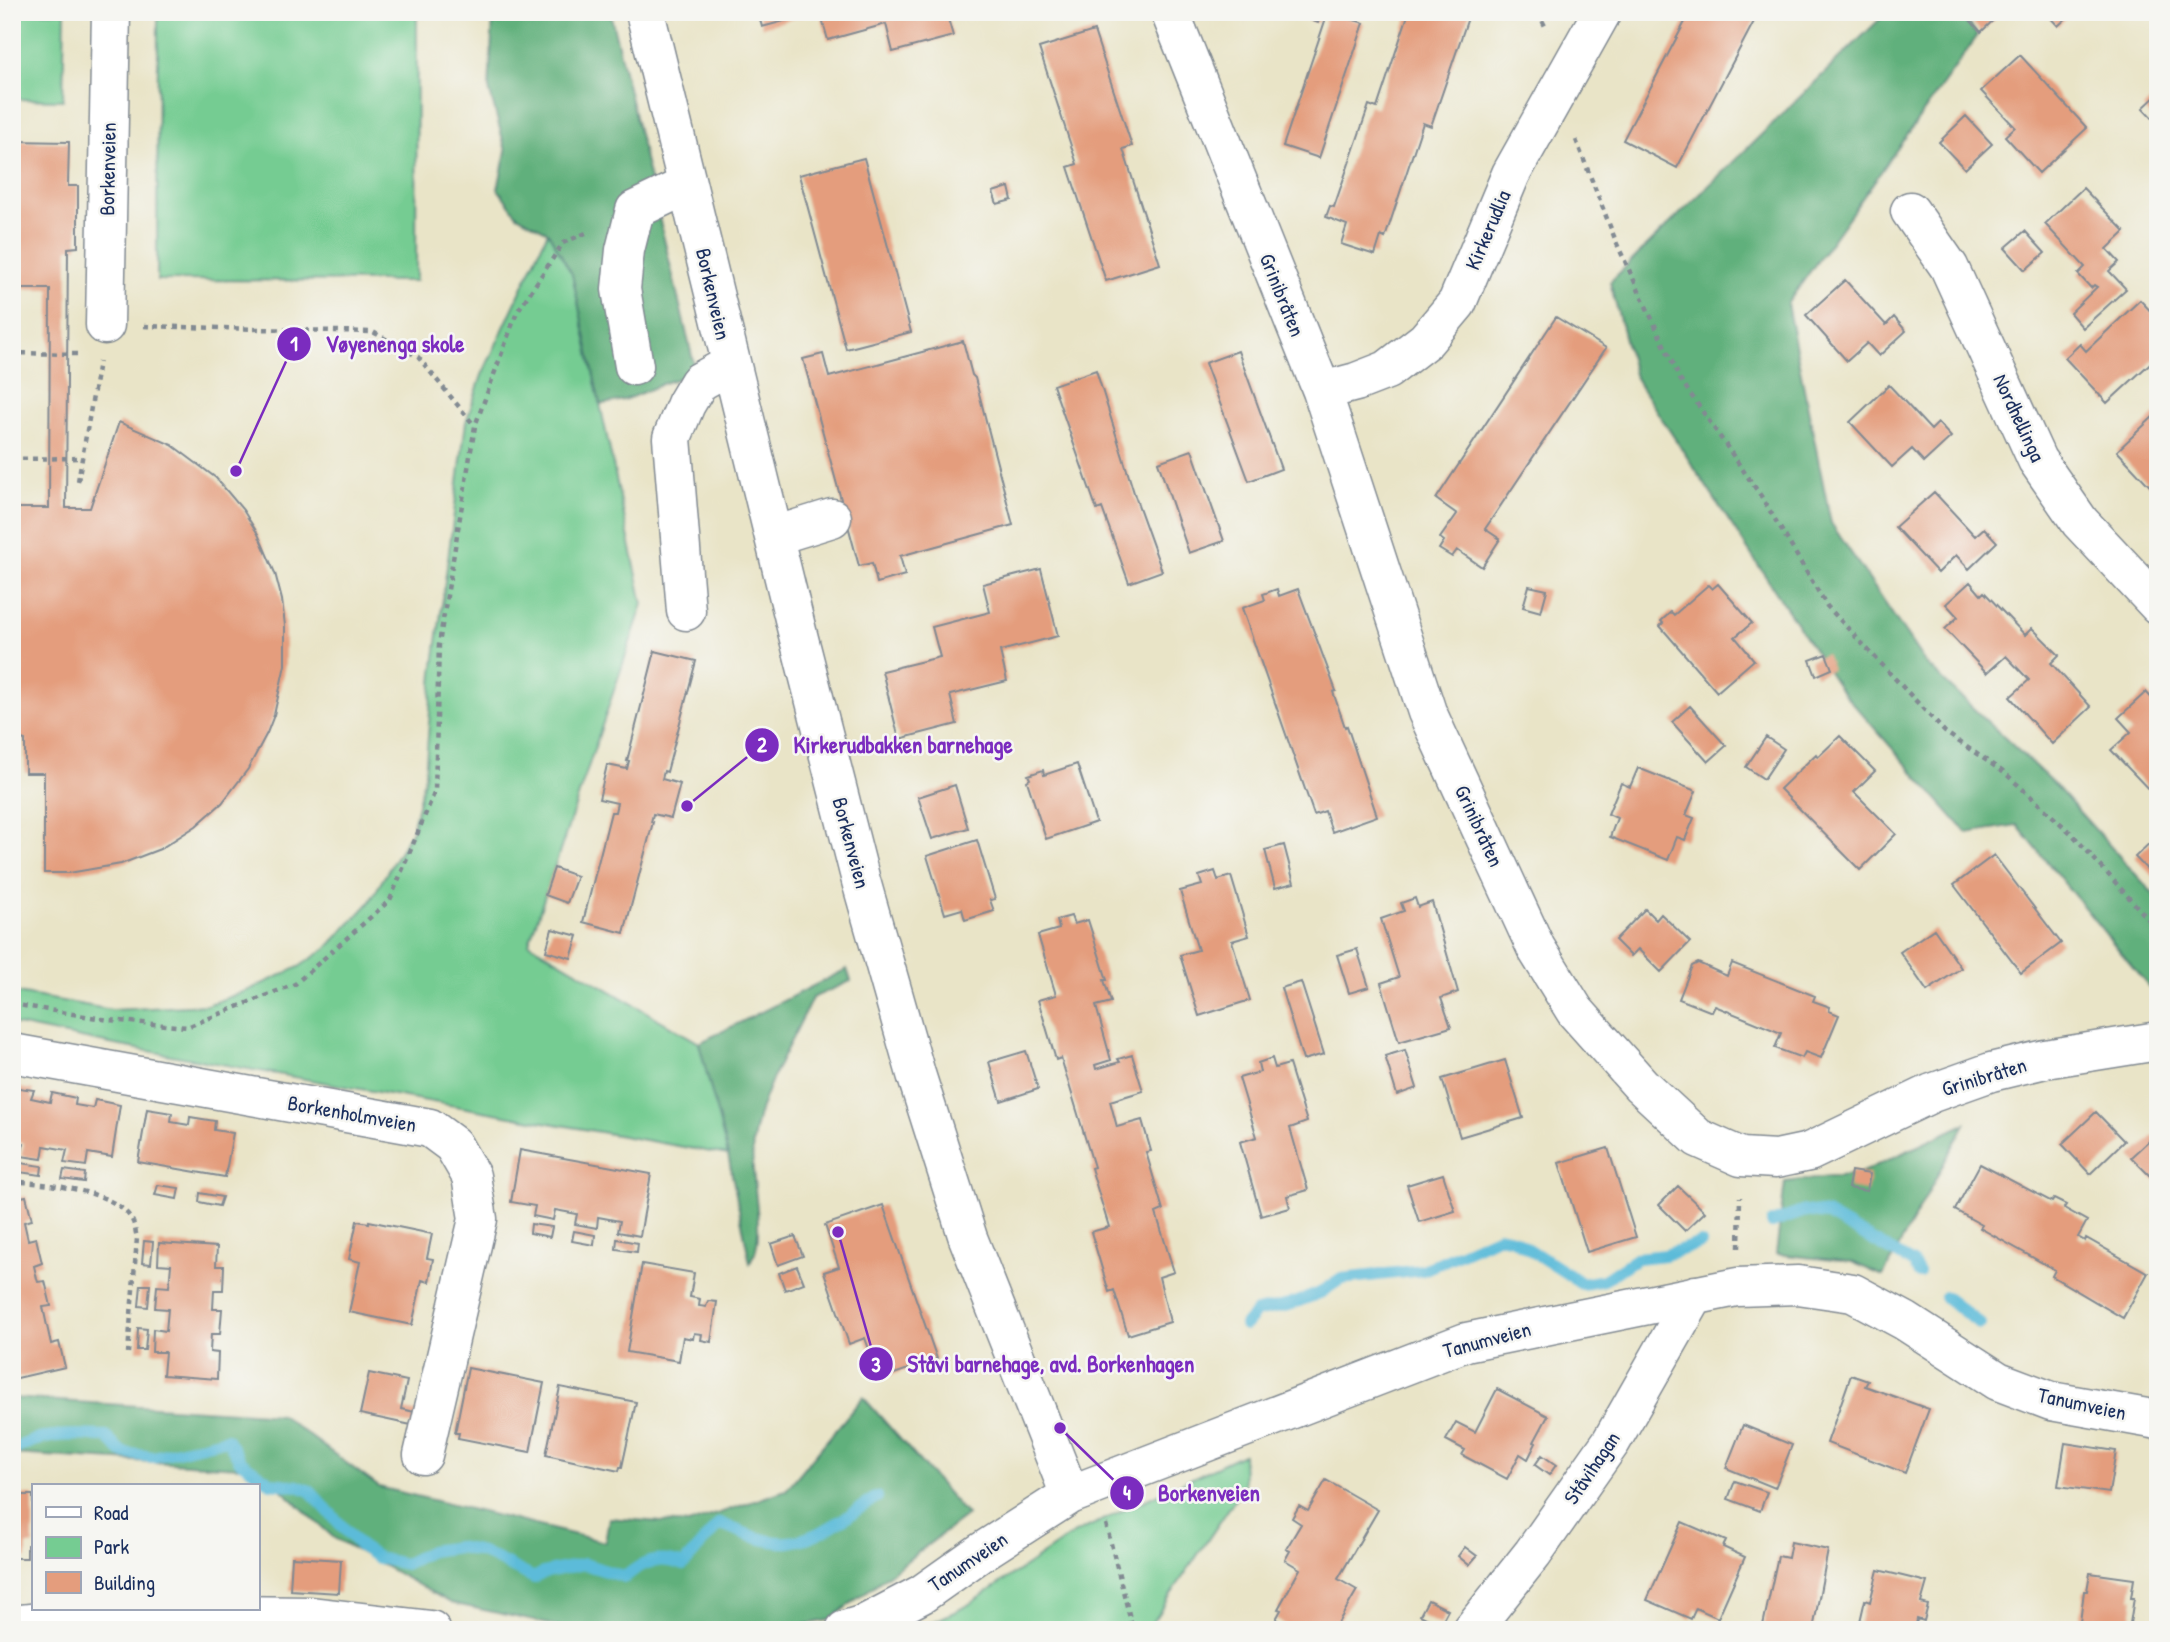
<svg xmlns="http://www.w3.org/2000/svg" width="2170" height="1642" font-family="'Patrick Hand',sans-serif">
	<rect width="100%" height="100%" fill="#f6f6f2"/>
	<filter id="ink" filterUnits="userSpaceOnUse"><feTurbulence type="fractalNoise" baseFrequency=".0143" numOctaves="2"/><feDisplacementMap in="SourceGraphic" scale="14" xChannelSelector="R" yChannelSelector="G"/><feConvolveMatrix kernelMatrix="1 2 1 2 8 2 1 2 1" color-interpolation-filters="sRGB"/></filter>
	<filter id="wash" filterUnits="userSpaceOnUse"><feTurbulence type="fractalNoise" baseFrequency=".00686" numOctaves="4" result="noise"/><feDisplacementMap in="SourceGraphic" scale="28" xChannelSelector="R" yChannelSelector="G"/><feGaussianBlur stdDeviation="1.57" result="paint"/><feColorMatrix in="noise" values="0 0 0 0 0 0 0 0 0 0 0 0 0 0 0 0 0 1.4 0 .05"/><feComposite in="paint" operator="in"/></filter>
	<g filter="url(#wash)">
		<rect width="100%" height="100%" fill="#e9e4c7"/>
		<path fill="#75cc92" stroke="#487e78" stroke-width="2" d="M12,12h53l-2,88 -51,-1z
			M158,12h259l-1,269 -259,-1z
			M548,232l24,42 71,330 -114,339 170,100 29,112 -613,-110 -103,-21v-32l100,18 95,-5 42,-15 50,-23 29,-20 41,-44 43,-73 13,-55 8,-102 33,-251 16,-47z
			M1243,1454l1,32 -97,144h-231l49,-23 108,-73z"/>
		<path fill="#60b07c" stroke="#3e706d" stroke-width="2" d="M499,12h111l86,361c-10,4 -22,6 -32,10 -23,10 -37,19 -64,21l-28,-130 -24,-42 -31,-17 -19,-26 8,-38 -17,-62 4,-72z
			M1881,12h77l20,23 -191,269 44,219 95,141 129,121 103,114v99l-141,-173 -50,8 -128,-145 -204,-310 -25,-96 270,-263z
			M847,969l4,12 -39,17c-21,47 -52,92 -59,144 -5,32 16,96 -3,121l-22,-108 -29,-112z
			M1965,1124l-82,152 -31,-14 -76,-8 9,-72 73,-8z
			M863,1397l104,118 -138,105 -55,10h-198l-125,-27 -117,-65 -76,-70 -246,-14v-56l269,17 98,72 226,55 4,-24 79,6 98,-34z"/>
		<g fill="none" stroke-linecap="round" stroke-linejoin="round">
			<path stroke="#5bbbd9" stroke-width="12" d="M1772,1223l33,-12 21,3 87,49 6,10
				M1945,1297l35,27
				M1245,1325l11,-13 33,-7 31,-12 21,-14 82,-9 76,-34 14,3 70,45 21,-4 33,-22 28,-3 36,-12
				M12,1451c29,-19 60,-16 93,-15l18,17 30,4 74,-18 13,22 31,22 27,3 12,5 50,55 18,12 27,6 25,-13 28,-4 24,5 52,26 9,-5 41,-9 41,13c18,-16 35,-21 58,-12l37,-42c21,9 46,21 69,19 31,-3 62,-29 88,-45"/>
		</g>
		<g id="blocks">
			<path fill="#e49d7d" d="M758,12h56v1l-52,14z
				M820,12h126l7,24 -60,16 -7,-28 -58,16z
				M1289,12h33l-4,11z
				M1328,12l36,11 -45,135 -36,-12z
				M1409,12h61l-39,114 -8,-3 -38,115 -4,-2 -6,19 -34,-11 6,-19 -21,-8 4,-11 4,1 35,-102 8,3z
				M1677,12h82l-82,156 -54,-28 64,-122z
				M1973,12h29l-21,20 -13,-14z
				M2045,12h28l-15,14z
				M1094,31l38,115 -9,3 37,115 -54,17 -38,-114 9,-3 -38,-116z
				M2020,55l67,73 -48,45 -34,-37 10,-9 -34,-36z
				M2158,94v30l-15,-16z
				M1966,116l26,28 -27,25 -26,-27z
				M12,141l57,1 -1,44h10v61l-10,1 -2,260h24l29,-86 53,23 44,33 27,32 15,24 17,39 7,27 3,26v39l-11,50 -7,18 -19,36 -26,34 -26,23 -36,23 -39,15 -52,9h-25v-100h-19v-33l-13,-4v-228h37l1,-219h-38z
				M864,158l47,174 -65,17 -47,-174z
				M1009,187l3,13 -15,4 -4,-12z
				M2083,188l42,44 -18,17 12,13 -10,9 17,18 -43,39 -13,-15 27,-26 -3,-2 -3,3 -13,-14 7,-7 -40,-43z
				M2025,231l20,22 -20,17 -20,-22z
				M1845,280l41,45 8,-8 12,14 -27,25 -12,-13 -20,18 -41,-46z
				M2140,300l18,19v37l-51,47 -42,-45 15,-14 6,7z
				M1556,317l50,31 -121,181 15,10 -18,28 -25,-17 -5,7 -13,-8 5,-8 -4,-3 17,-24 -21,-15z
				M963,341l9,34 3,3 38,147 -113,31 5,19 -28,8 -5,-20 -13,3 -56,-207 20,-5 6,23z
				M1238,351l43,118 -32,12 -44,-118z
				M1096,370l39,126 27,75 -33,12 -27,-75 -5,2 -44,-125z
				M1889,385l42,45 7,-7 13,14 -27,25 -12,-13 -20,18 -42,-45z
				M2155,415l3,3v77l-41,-44z
				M1192,450l32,91 -35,12 -31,-91z
				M1934,492l41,44 9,-8 13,14 -28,27 -13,-14 -18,18 -43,-46z
				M1041,569l17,67 -58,15 7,30 -57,14 7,29 -58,15 -17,-68 58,-14 -8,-30 58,-15 -7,-28z
				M1970,582l11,13 3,-3 41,43 7,-7 27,27 -8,8 40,44 -39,37 -42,-47 19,-17 -23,-24 -19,17 -42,-44 13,-12 -12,-13z
				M1718,584l34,39 -17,14 19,23 -37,32 -57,-66 3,-3 -2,-2 10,-9 3,3 34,-30 4,4z
				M1529,586l18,4 -6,22 -18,-5z
				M1277,589l2,7 19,-7 38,102 -3,1 12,35 2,-1 30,90 -45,16 -7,-21 -11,4 -72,-207 23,-8 -2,-6z
				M655,651l41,10 -29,111 -3,-1 -2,8 18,5 -9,34 -18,-4 -2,8h2l-29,111 -41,-11 28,-110h4l2,-9 -18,-4 8,-34 20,4 2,-8h-2z
				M1826,654l6,15 -16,7 -6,-16z
				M2146,692l12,13v86l-4,4 -43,-45 20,-18 -13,-14z
				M1690,706l36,40 -18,16 -36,-40z
				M1840,736l35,35 -21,21 42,42 -36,36 -80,-81 36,-35 2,3z
				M1766,737l18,12 -20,30 -18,-12z
				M1077,764l19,58 -50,17 -19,-58 3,-2 -2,-4 15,-5 1,5z
				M1638,768l58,23 -10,24 8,3 -9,22 -8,-3 -9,23 -58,-23 7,-19 -9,-4 13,-31 9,4z
				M955,785l13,43 -36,11 -14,-42z
				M2158,835v46l-23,-24z
				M977,840l18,59 -5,1 4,11 -29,9 -3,-11 -17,5 -18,-58z
				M1284,845l10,38 -19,5 -10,-38z
				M1994,855l67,88 -40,30 -67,-88z
				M554,868l23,8 -10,27 -22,-8z
				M1215,871l3,9 13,-4 18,60 -17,5 18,59 -51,16 -19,-61 18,-5 -18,-59 22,-6 -3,-9z
				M1415,898l3,9 14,-5 26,90 -17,6 10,29 -52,15 -18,-59 18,-6 -18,-58 23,-8 -3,-8z
				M1645,909l11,11 5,-6 29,28 -29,30 -23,-23 -7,7 -16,-16z
				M1071,916l3,8 14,-4 19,60h-3l7,22 -15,4 15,54 -16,5 1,4 24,-7 -2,-3 14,-4 11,36 -33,10 7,26 25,-7 9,31 -5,1 17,58 -7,3 18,59 -15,5 11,45 -42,13 -14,-45 -5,2 -18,-60 18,-5 -18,-59 3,-1 -33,-109 -5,2 -18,-60 18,-5 -18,-60 21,-6 -2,-9z
				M552,929l26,7 -7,22 -25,-7z
				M1934,929l27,39 -34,23 -27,-39z
				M1357,949l12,38 -20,6 -12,-38z
				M1698,963l29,13 5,-13 83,33 -2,5 17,6 -1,4 10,4 -18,43 -16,-6 -3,6 -27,-10 6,-15 -66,-27 -3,6 -33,-13 13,-33z
				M1301,982l23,72 -21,6 -22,-72z
				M1405,1050l12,38 -20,7 -12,-39z
				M1026,1051l12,38 -37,12 -12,-39z
				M1272,1058l3,10 14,-4 18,58 -17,6 18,62 -21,6 3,12 -29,8 -21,-74 17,-5 -18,-59 21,-6 -2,-9z
				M1505,1060l18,58 -63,19 -18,-58z
				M12,1087l22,3 -3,8 19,4 2,-9 24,5 -1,7 18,3 2,-8 25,5 -8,52 -24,-4 -2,13 -22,-3 3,-13 -23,-4 -2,13 -21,-3 3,-13 -12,-2z
				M147,1109l25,4 -1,9 18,3 1,-8 25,4 -1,9 19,3 -8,44 -87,-15z
				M2096,1112l28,29 -34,33 -28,-30z
				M2158,1132v52l-27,-27z
				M1608,1148l28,89 -49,15 -28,-89z
				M520,1150l131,24 -11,62 -22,-4 2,-11 -22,-4 -1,11 -22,-4 2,-10 -22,-4 -2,10 -20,-4 2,-10 -24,-4z
				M21,1163l21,3 -1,9 -22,-3z
				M1980,1164l72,38 2,-3 12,6 -2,3 23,13 -9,16 7,4 1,-3 62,35 -25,45 -71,-42 3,-6 -75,-42 2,-3 -27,-15z
				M64,1170l21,3 -1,9 -22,-3z
				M1851,1171l19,3 -3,17 -19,-3z
				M1443,1174l12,37 -36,11 -12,-37z
				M158,1185l21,3 -2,11 -22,-4z
				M1678,1186l27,26 -20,19 -26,-26z
				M200,1193l22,4 -3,9 -20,-4z
				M26,1196l6,24 -8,2 4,18 8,-2 6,25 -8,3 3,13 1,3 7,-1 6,25 -8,1 4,19 4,18 8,-2 6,25 -52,12 -1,-180z
				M883,1205l54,154 -57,20 -15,-41 -16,6 -25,-72 15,-5 -14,-42z
				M357,1221l12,2v-2l63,13 -5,24 6,1 -4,23 -7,-2 -10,45 -63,-13 11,-50 -11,-3z
				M531,1224l21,3 -2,10 -20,-4z
				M574,1231l21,4 -1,10 -22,-4z
				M795,1236l8,20 -25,9 -7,-21z
				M617,1239l21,4 -1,9 -21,-3z
				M144,1241l9,1 -2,22 -9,-1z
				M159,1243l58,4 -1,19h8l-1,24h-9l-1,19h9l-2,25h-9l-1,18 8,1 -1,26 -54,-4 2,-23h-13l1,-23 13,2 2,-22 -13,-1 2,-22 12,1 2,-22 -13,-1z
				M642,1264l52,9 -4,24 10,2 -1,7 7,1 2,-6 9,1 -6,40 -10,-2 1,-6 -8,-1 -1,6 -10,-2 -4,24 -52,-9z
				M797,1266l7,17 -19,7 -6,-17z
				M141,1285h9l-2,22 -9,-1z
				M138,1328l9,1 -2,21h-8z
				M468,1368l76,15 -14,69 -72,-14 1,-5h-4z
				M369,1373l38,8 -6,28 18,4 -3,13 -56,-12z
				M1851,1375l17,6 -3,5 64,23 -24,64 -78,-30z
				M560,1387l76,15 -14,65h-2l-1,4 -73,-16z
				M1497,1389l51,27 -14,26 2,1 -8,16 -8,-5 -13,25 -45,-24 3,-5 -19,-10 10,-18 19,10z
				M1743,1425l49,20 -17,43 -49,-20z
				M2065,1443l51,8 -7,42 -51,-7z
				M1542,1455l14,10 -7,10 -14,-10z
				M1326,1480l52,30 -40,69 19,11 -23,40h-40l-18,-11 5,-9 -3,-1 22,-40 -15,-9 5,-9 -4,-2 15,-25 -9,-6 7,-12 9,5z
				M1735,1481l32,11 -7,19 -32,-12z
				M12,1495h21v50h-6v13h-15z
				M1682,1522l44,19 -3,6 22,10 -27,61 -22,-10 -5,11 -44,-19z
				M1791,1542l37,8 -15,80h-51l16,-74 10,2z
				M1465,1547l12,9 -8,9 -11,-9z
				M292,1557l49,3 -2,33 -49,-3z
				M1878,1570l49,12 -6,21 7,2 -4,16 -7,-2 -2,11h-57l7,-30 5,2z
				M2090,1573l44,6 -3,19h3l-5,32h-50l5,-39h3z
				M1428,1600l20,10 -8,15 -20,-10z"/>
		</g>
	</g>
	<g filter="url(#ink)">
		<use href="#blocks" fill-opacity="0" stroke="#828a92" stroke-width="2"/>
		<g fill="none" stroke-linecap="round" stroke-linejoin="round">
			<defs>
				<path id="minor" d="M645,12l152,619 64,250 55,193 52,164 102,257
					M1170,12l152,379 105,321 109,236 39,63 66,74 57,53 43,19 35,2 33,-7 123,-59 59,-21 54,-13 113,-18
					M1910,211l39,56 88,193 43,62 78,83
					M105,325l6,-313
					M634,366l-13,-77 4,-39 10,-40 52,-25
					M1322,391l34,-9 31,-12 39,-30 31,-37 54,-129 91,-162
					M774,536l58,-18
					M686,611l-14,-173 14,-34 13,-22 31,-17
					M12,1053l418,75 23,17 18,31 7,43 -55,236
					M12,1625l47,-5 174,-5 78,1 120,14
					M845,1630l20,-6 57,-30 58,-41 90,-58 396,-153 271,-55 61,-2 55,8 52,28 93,60 53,20 107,19
					M1472,1630l61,-77 78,-111 84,-147"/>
			</defs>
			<use href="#minor" stroke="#828a92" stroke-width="41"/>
			<path stroke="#828a92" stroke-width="4.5" stroke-dasharray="5 5" stroke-linecap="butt" d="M1538,12l9,18
				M1576,140l41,104 63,135 81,117 66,110 118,126 61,42 66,60 86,96
				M144,326l229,6 45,25 56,68
				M12,353l66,1
				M12,459l71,-1
				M78,481l21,-119
				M12,1004l97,16 78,7 108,-43 95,-84 45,-109 4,-147 36,-218 42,-114 46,-69 25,-11
				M12,1181c32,3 106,8 121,41 2,5 3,12 4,16l-9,115
				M1739,1248l1,-51
				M1106,1524l27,106"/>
			<use href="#minor" stroke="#fff" stroke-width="38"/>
		</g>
	</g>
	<g text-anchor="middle" stroke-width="5" stroke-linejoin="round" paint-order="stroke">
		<g font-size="21" fill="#1b2f5e" stroke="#f6f6f2">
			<text transform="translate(108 169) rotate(-89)" y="7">Borkenveien</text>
			<text transform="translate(1488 230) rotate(-67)" y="7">Kirkerudlia</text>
			<text transform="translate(713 294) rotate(77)" y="7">Borkenveien</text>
			<text transform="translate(1282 295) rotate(68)" y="7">Grinibråten</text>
			<text transform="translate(2019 418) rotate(65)" y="7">Nordhellinga</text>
			<text transform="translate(1479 826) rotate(65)" y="7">Grinibråten</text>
			<text transform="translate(851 843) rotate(75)" y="7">Borkenveien</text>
			<text transform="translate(1984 1077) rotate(-17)" y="7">Grinibråten</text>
			<text transform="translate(352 1114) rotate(10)" y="7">Borkenholmveien</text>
			<text transform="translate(1487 1340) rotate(-15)" y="7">Tanumveien</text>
			<text transform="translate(2082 1404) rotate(12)" y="7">Tanumveien</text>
			<text transform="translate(1592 1468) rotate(-56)" y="7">Ståvihagan</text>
			<text transform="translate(968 1562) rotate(-34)" y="7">Tanumveien</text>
		</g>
	</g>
	<path fill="none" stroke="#7b2cbf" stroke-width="2.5" d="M236 471L294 344M687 806L762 745M838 1232L876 1364M1060 1428L1127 1493"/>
	<g fill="#7b2cbf" stroke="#f6f6f2" stroke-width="2.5">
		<circle cx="236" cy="471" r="7"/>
		<circle cx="687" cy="806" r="7"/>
		<circle cx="838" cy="1232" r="7"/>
		<circle cx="1060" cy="1428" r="7"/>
		<circle cx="294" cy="344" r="18"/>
		<circle cx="762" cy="745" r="18"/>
		<circle cx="876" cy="1364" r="18"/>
		<circle cx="1127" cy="1493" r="18"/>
	</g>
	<g font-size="21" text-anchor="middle" font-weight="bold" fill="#fff">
		<text x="294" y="351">1</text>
		<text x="762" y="752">2</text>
		<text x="876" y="1372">3</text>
		<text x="1127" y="1500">4</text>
	</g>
	<g font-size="23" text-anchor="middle" font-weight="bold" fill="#7b2cbf" stroke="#f6f6f2" stroke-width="5" stroke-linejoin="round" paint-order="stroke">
		<text x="395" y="352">Vøyenenga skole</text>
		<text x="903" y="753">Kirkerudbakken barnehage</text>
		<text x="1051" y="1372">Ståvi barnehage, avd. Borkenhagen</text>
		<text x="1209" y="1501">Borkenveien</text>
	</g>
	<rect width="2170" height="1642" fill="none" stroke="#f6f6f2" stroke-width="42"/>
	<rect x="32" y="1484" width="228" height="126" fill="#f6f6f2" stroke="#9ea6b7" stroke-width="2"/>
	<rect x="46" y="1507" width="35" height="10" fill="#ffffff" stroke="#9ea6b7" stroke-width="2"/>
	<text x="94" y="1520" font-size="21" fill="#1b2f5e">Road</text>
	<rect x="46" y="1537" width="35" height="21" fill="#75cc92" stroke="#9ea6b7" stroke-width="2"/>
	<text x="94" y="1554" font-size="21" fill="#1b2f5e">Park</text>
	<rect x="46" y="1572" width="35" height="21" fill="#e49d7d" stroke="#9ea6b7" stroke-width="2"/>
	<text x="94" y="1590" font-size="21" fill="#1b2f5e">Building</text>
</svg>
